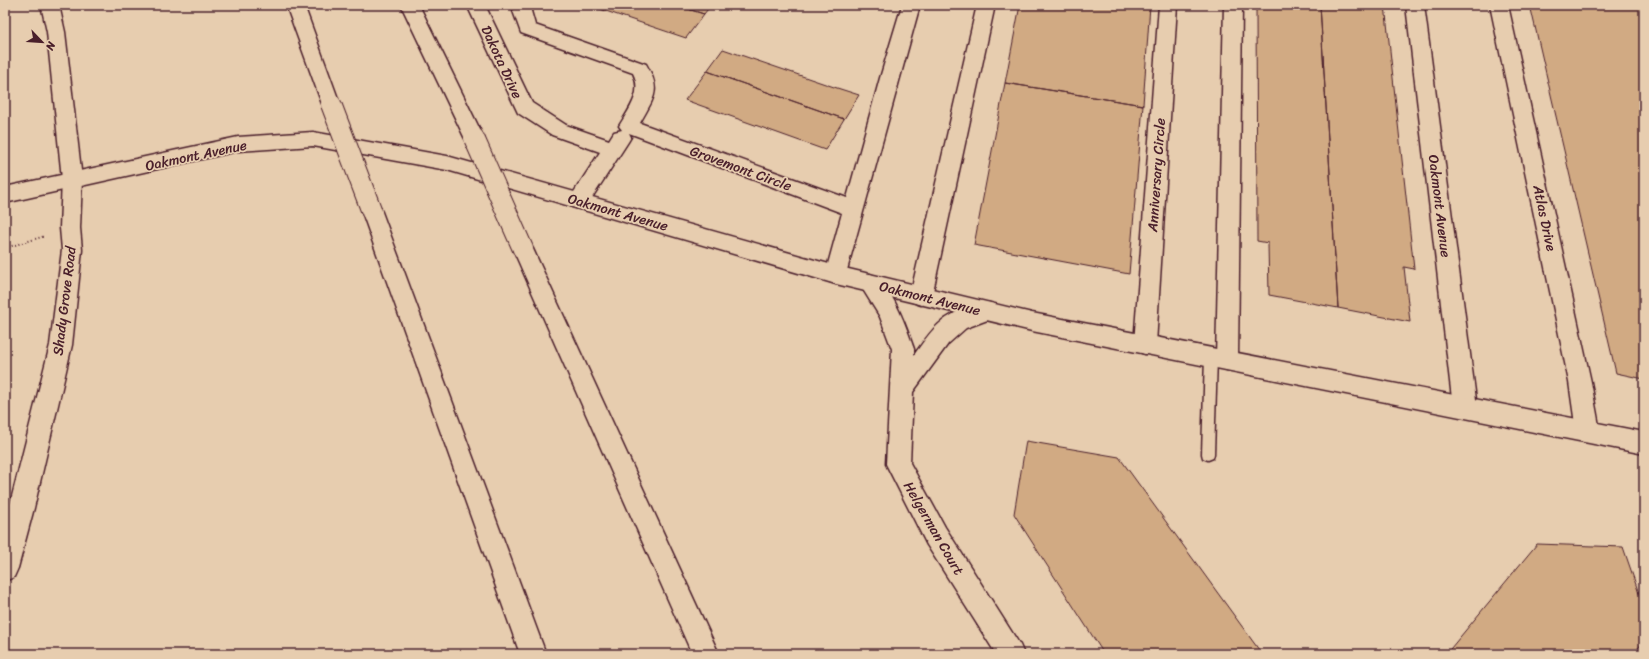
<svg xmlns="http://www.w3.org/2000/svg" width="1649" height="659" font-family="Sriracha,sans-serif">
	<rect width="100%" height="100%" fill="#e7cdaf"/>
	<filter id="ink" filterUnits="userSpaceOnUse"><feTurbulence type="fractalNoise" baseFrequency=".025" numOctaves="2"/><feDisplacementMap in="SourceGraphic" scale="8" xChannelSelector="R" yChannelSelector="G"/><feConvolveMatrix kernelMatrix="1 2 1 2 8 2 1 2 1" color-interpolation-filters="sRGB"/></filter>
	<g filter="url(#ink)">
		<path fill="#d1aa83" stroke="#4a1f2b" d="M588,5h87l29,9 -18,24z
			M675,5h36l-7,9z
			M1020,5h130l-7,100 -138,-22z
			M1256,5h64l18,303 -69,-13 -1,-52 -11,-2z
			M1320,5h65l29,264 -10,-2 6,55 -72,-14z
			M1530,5h114v374l-28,-6z
			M723,49l111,38 25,8 -15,24 -137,-48z
			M707,71l137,48 -19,31 -140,-50z
			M1005,83l138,22 -14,169 -155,-29z
			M1026,441l93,16 143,197h-158l-90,-140z
			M1537,544l86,3 21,61v33l-11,13h-187z"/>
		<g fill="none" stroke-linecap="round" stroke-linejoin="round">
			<defs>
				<path id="lane" d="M1211,352l4,1 2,4 -3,97 -1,4 -5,2 -5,-2 -1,-4 3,-97 2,-4z"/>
				<path id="street" d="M467,5h18l47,98 34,22 43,15 5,-8 8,-2 -3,-4c10,-17 24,-33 14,-53l-112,-40 -8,-22 3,-6h18l-3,6 4,14 111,39c16,27 8,33 -6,59l207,75 33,-120 22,-73h18l-76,276 -8,3 -8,-3 -3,-6 17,-62 -213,-80 2,4 -3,5 -42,65 -7,2 -7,-2 -3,-6 3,-6 28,-43 -48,-17 -34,-22z
					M977,5h18l-63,291 -3,6 -8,3 -8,-3 -3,-6z
					M1159,5h18l-21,339 -3,7 -8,3 -8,-3 -3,-7z
					M1224,5h18l-4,355 -3,7 -8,3 -8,-3 -3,-7z
					M1406,5h18l53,402 -4,7 -8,3 -8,-3 -4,-7z
					M1490,5h18l83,377 9,49 -4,8 -8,3 -8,-3 -4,-8 -7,-49z
					M870,274c21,8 37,55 44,75v6c18,-25 25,-37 55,-48 9,-3 15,-6 24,-3l3,7 -3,7 -27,10 -18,16 -35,48 -3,71 35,64 75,118 4,9h-28l-69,-109 -41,-81 6,-115 -12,-32 -21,-34 3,-6z"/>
				<path id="secondary" d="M313,132l134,24 389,110 196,47 612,119v22l-612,-123 -196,-47 -389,-114 -134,-24 -75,5 -233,52v-16l233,-50z"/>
				<path id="primary" d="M41,5h18l6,27 17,147 -2,49 2,22 -10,95 -38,163 -16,60 -4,9 -9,4v-57l45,-179 12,-95 -2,-22 2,-49 -15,-147z"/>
				<path id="highway" d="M286,5h18l36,99 -2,5 -7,2 -7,-2 -2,-5z
					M401,5h18l65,133 -3,5 -7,2 -7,-2z
					M372,204l7,2 3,6 164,442h-26l-158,-442 3,-6z
					M523,241l7,2 3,6 186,405h-27l-179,-405 3,-6z"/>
			</defs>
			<use href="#lane" stroke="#4a1f2b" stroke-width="3"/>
			<use href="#street" stroke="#4a1f2b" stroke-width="3"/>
			<use href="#secondary" stroke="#4a1f2b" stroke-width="3"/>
			<use href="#primary" stroke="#4a1f2b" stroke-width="3"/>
			<use href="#highway" stroke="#4a1f2b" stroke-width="3"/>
			<path stroke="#4a1f2b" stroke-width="2" stroke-dasharray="1 2.5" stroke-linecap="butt" d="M5,248l40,-12"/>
			<use href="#lane" fill="#e7cdaf" fill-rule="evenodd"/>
			<use href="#street" fill="#e7cdaf" fill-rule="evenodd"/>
			<use href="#secondary" fill="#e7cdaf" fill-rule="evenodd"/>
			<use href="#primary" fill="#e7cdaf" fill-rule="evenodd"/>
			<use href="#highway" fill="#e7cdaf" fill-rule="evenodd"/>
			<defs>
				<path id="highway-bridge" d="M331,104l41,108
					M474,138l49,111"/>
			</defs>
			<use href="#highway-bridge" stroke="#4a1f2b" stroke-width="22" stroke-linecap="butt"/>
			<use href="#highway-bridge" stroke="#e7cdaf" stroke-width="20"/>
		</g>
	</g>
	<g text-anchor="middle" stroke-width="3.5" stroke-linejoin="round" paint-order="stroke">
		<g font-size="14" fill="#4a1f2b" stroke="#e7cdaf">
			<text transform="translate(502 62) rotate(65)" y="5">Dakota Drive</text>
			<text transform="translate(196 155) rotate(-12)" y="5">Oakmont Avenue</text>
			<text transform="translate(741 168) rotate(20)" y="5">Grovemont Circle</text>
			<text transform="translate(1156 175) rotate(-86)" y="5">Anniversary Circle</text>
			<text transform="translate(1440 206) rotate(83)" y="5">Oakmont Avenue</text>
			<text transform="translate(618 212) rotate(16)" y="5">Oakmont Avenue</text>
			<text transform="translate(1545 218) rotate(78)" y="5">Atlas Drive</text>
			<text transform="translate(930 298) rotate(14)" y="5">Oakmont Avenue</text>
			<text transform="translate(64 301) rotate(-83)" y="5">Shady Grove Road</text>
			<text transform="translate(934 528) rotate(60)" y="5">Helgerman Court</text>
		</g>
	</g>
	<rect width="1649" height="659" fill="none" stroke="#e7cdaf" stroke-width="20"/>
	<rect x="10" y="10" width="1629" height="639" fill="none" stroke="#4a1f2b" stroke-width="1.5" filter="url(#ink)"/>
	<g transform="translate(42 42) rotate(115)" stroke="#e7cdaf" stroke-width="3" paint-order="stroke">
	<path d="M0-3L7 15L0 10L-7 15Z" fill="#4a1f2b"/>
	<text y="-6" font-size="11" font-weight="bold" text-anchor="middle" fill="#4a1f2b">N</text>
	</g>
</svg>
